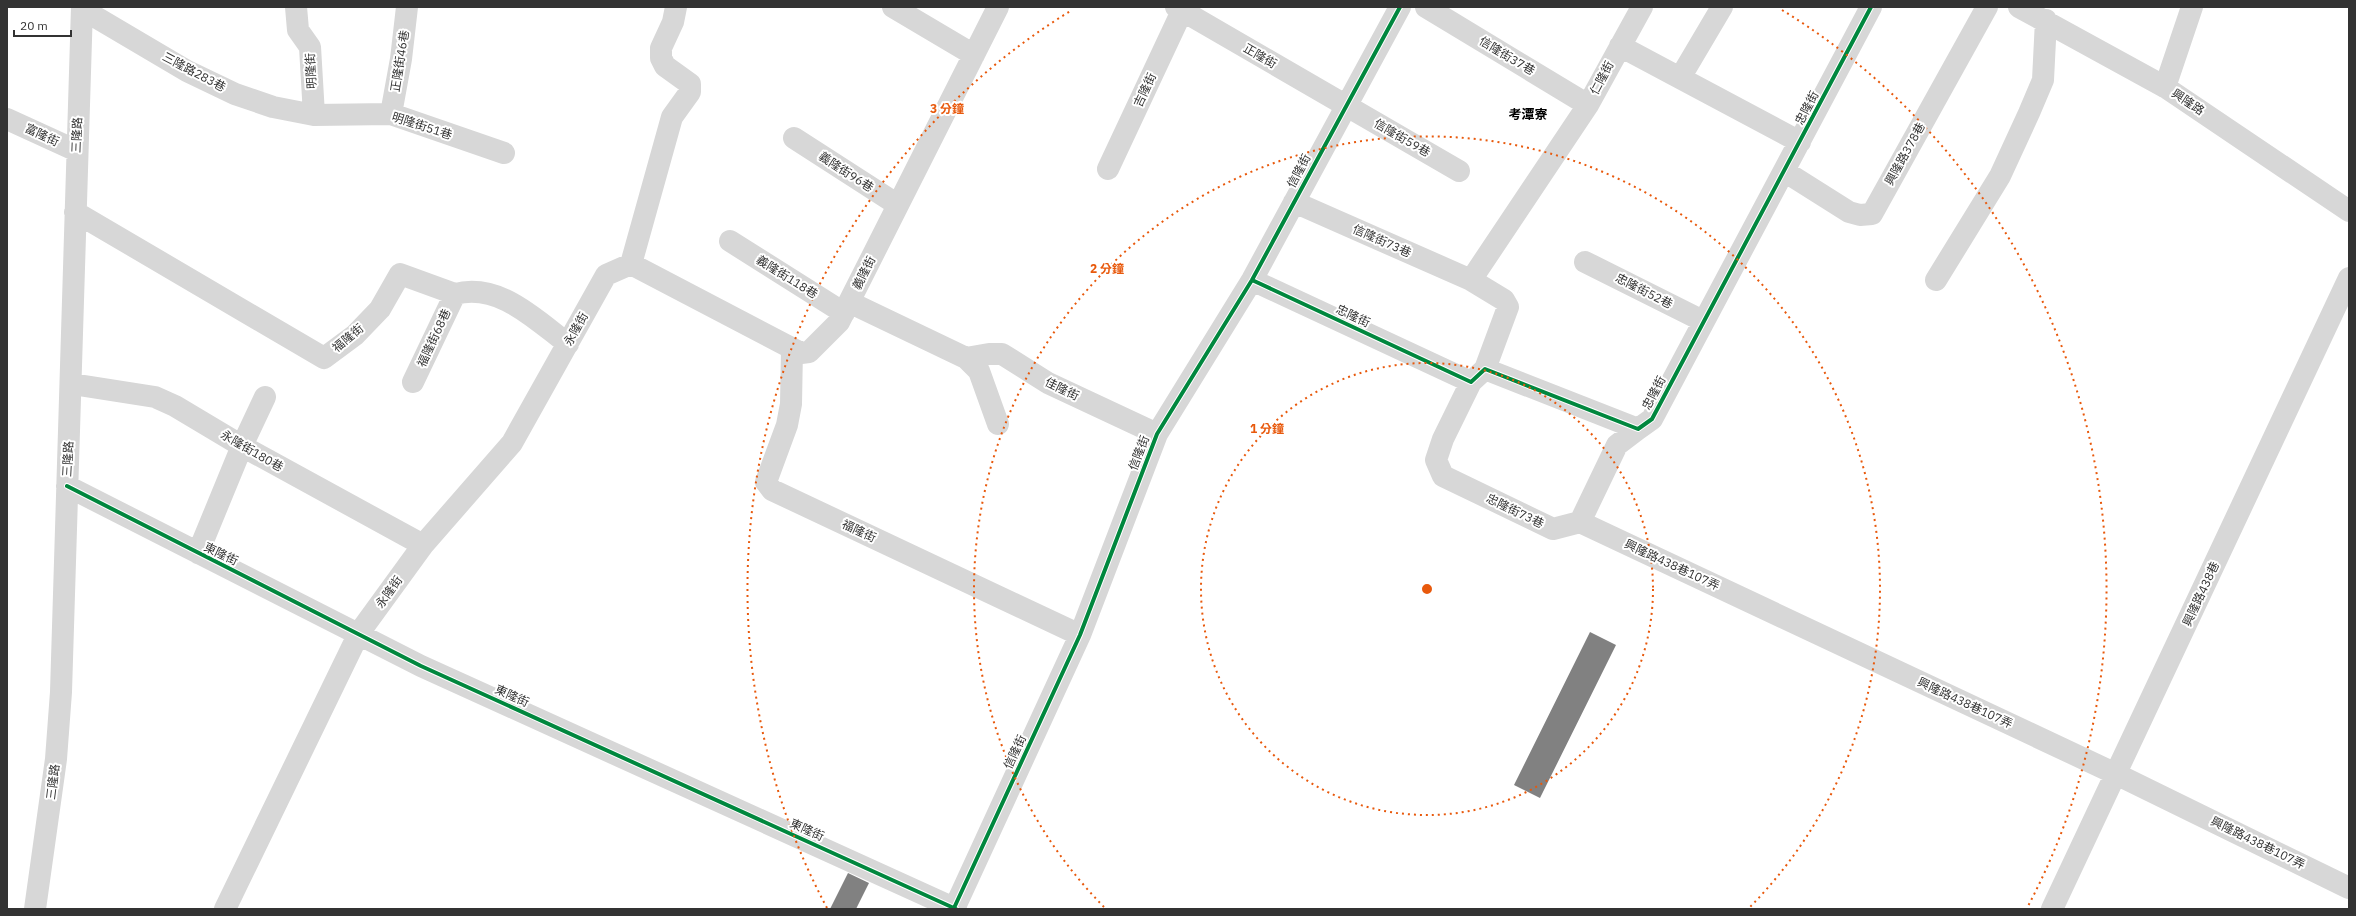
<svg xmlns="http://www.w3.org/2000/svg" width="2356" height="916" font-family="'IBM Plex Sans','Noto Sans TC',sans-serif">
	<rect width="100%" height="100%" fill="#fff"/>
	<path fill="#818181" d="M1590,632l26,13 -76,153 -26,-13z
		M848,873l21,10 -13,26h-26z"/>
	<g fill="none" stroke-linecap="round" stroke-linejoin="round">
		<path stroke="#d7d7d7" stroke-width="22" d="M296,7l2,23 12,17 4,68
			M893,7l81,48
			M1176,7l283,164
			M1426,7l162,98
			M2019,7l146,80 184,124
			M82,9l105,62 48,23 38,13 41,8 77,-1 113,39
			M1620,46l180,96
			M1680,78l42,-71
			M2165,87l27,-80
			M391,114l10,-55 6,-52
			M7,119l70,32
			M794,138l104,67
			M1108,169l74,-158
			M1784,171l65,41 11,3 12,-1 115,-207
			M1294,202l177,78 33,20 4,7 -23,62
			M75,212l249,146 31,-23 25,-26 20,-35 55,20c44,-12 81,26 113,50
			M730,241l114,72
			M1585,262l118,59
			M631,264l170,89 8,-1 30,-30 159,-315
			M1252,280l219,102 14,-13 153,60 14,-10 219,-412
			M1471,280l117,-175 54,-98
			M1936,280l64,-104 29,-63 14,-33 3,-60
			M849,302l117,56 13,13 19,53
			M792,349l-1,55 -4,21 -21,57 6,8 308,145
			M966,358l23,-4h13l46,29 109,51
			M413,382l42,-88
			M1471,382l-28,57 -7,21 7,16 110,53 27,-7 37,-77 21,-16
			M72,384l83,13 20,9 67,40 181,99
			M67,486l354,180 535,243
			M1580,522l536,252 233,114
			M198,553l44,-107 23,-49
			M35,909l21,-150 5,-67 21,-685
			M225,909l134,-276 64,-88 89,-102 94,-168 25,-11 41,-147 18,-25v-8l-25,-18 -4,-8v-10l12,-26 3,-15
			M954,909l126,-274 77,-201 95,-154 148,-273
			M2052,909l297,-631"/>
		<defs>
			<path id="cycleway" d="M1252,280l219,102 14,-13 153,60 14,-10 219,-412
				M67,486l354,180 535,243
				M954,908l126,-273 77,-201 95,-154 148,-273"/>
		</defs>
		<use href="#cycleway" stroke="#fff" stroke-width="6"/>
		<use href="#cycleway" stroke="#00873e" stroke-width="4"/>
	</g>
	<g fill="none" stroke="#e8590c" stroke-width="2" stroke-dasharray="2 4">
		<circle cx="1427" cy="589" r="226"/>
		<path d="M1104 907A453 453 0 1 1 1750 907"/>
		<path d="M827 908A679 679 0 0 1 1072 10M1782 10A679 679 0 0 1 2027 908"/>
	</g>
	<g text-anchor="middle" stroke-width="4" stroke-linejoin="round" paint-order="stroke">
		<g font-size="12" fill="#333" stroke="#fff">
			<text transform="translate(1260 56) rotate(30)" y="4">正隆街</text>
			<text transform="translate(1507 56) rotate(31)" y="4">信隆街37巷</text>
			<text transform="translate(400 61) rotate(-81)" y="4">正隆街46巷</text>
			<text transform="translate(311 71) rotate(-93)" y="4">明隆街</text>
			<text transform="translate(194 72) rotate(28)" y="4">三隆路283巷</text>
			<text transform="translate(1602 78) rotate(-62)" y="4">仁隆街</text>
			<text transform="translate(1145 90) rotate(-65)" y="4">吉隆街</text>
			<text transform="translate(2188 102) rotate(34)" y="4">興隆路</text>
			<text transform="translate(1807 108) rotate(-62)" y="4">忠隆街</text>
			<text transform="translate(422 126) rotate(18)" y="4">明隆街51巷</text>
			<text transform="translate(42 135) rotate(25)" y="4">富隆街</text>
			<text transform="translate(77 135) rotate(-88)" y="4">三隆路</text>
			<text transform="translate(1402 138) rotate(30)" y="4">信隆街59巷</text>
			<text transform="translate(1905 154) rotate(-61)" y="4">興隆路378巷</text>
			<text transform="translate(1299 171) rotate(-62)" y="4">信隆街</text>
			<text transform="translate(846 172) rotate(33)" y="4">義隆街96巷</text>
			<text transform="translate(1382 241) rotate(24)" y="4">信隆街73巷</text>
			<text transform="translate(864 273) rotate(-63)" y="4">義隆街</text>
			<text transform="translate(787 277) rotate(32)" y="4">義隆街118巷</text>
			<text transform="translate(1644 291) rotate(27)" y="4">忠隆街52巷</text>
			<text transform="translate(1353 316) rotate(25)" y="4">忠隆街</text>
			<text transform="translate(576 329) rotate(-61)" y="4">永隆街</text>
			<text transform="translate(348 338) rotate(-40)" y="4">福隆街</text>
			<text transform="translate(434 338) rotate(-65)" y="4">福隆街68巷</text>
			<text transform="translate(1062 389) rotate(26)" y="4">佳隆街</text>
			<text transform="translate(1654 393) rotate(-62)" y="4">忠隆街</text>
			<text transform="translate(252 451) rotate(30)" y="4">永隆街180巷</text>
			<text transform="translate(1139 453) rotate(-69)" y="4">信隆街</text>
			<text transform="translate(68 459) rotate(-87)" y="4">三隆路</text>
			<text transform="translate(1515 511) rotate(26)" y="4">忠隆街73巷</text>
			<text transform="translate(859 531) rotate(25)" y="4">福隆街</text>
			<text transform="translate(221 554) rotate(26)" y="4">東隆街</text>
			<text transform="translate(1672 565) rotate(25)" y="4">興隆路438巷107弄</text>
			<text transform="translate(389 592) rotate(-54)" y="4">永隆街</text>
			<text transform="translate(2201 594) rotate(-65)" y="4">興隆路438巷</text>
			<text transform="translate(512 696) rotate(24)" y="4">東隆街</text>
			<text transform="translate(1965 703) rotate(25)" y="4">興隆路438巷107弄</text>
			<text transform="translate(1015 752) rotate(-65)" y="4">信隆街</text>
			<text transform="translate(53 782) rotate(-83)" y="4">三隆路</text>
			<text transform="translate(807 830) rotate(24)" y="4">東隆街</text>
			<text transform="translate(2258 843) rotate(26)" y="4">興隆路438巷107弄</text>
		</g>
		<g font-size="13" font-weight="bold" fill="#000" stroke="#fff">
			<text x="1528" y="119">考潭寮</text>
		</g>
	</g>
	<circle cx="1427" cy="589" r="6" fill="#e8590c" stroke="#fff" stroke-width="2"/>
	<g font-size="12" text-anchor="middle" font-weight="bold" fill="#e8590c" stroke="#fff" stroke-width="4" stroke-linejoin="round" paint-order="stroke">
		<text x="947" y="113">3 分鐘</text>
		<text x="1107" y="273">2 分鐘</text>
		<text x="1267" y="433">1 分鐘</text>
	</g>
	<rect width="2356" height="916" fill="none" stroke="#333333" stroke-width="16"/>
	<path d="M14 30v6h57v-6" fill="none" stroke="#333333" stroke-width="2"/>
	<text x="20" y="30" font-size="12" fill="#333333" stroke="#ffffff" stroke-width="3" paint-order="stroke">20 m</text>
</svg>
